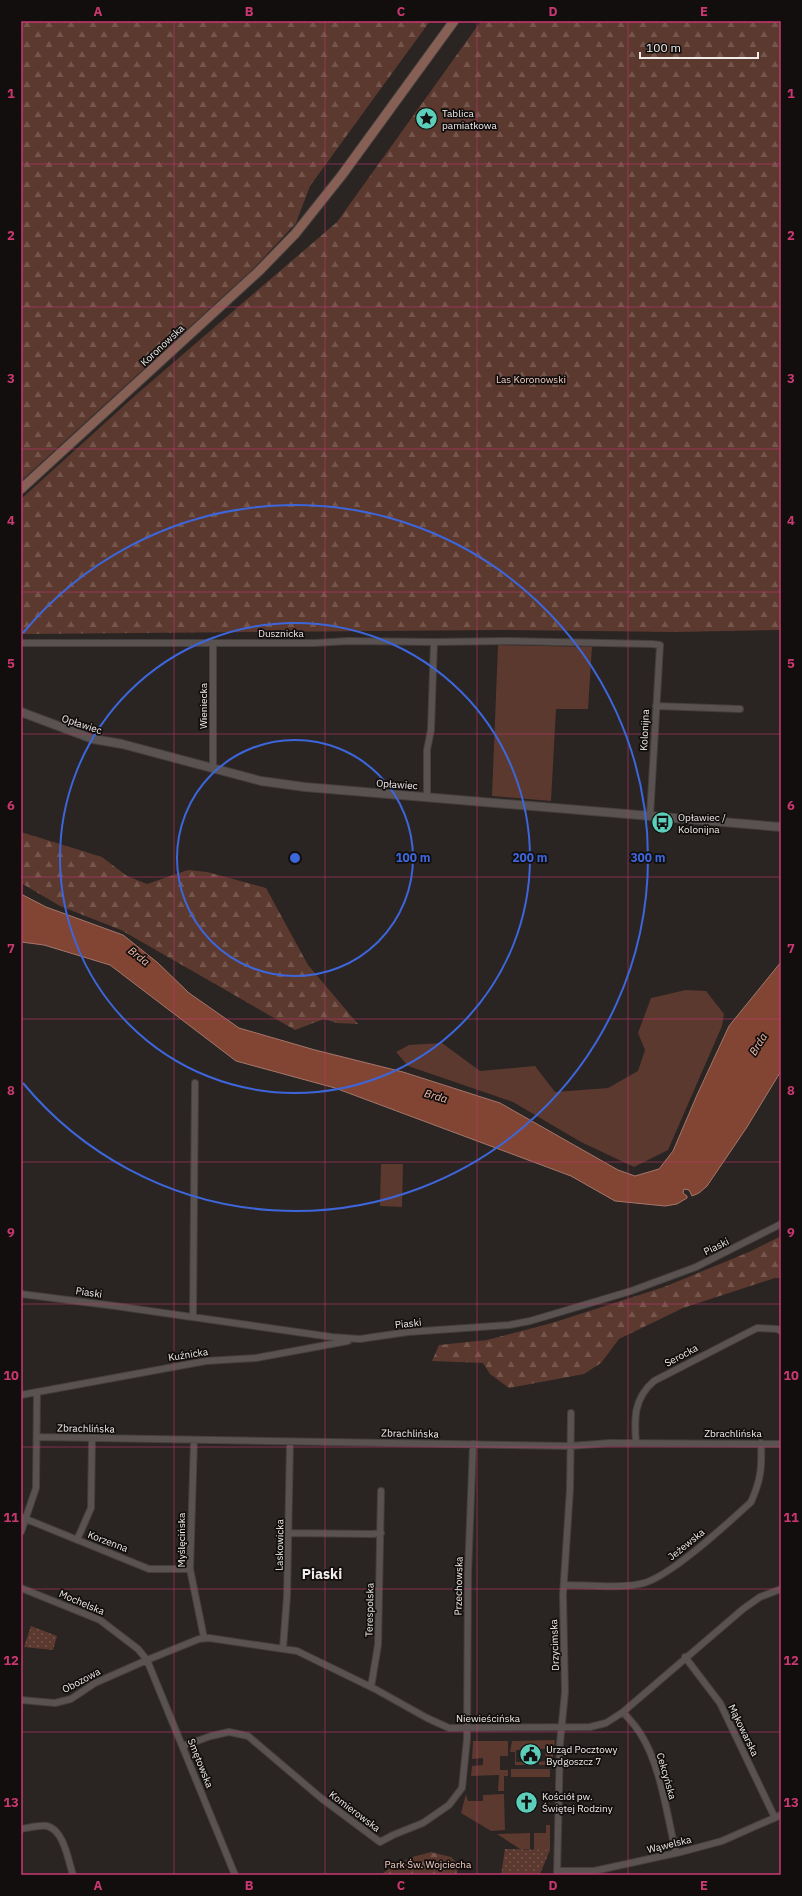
<svg xmlns="http://www.w3.org/2000/svg" width="802" height="1896" font-family="'IBM Plex Sans',sans-serif">
	<defs>
		<pattern id="forest-firs" width="22" height="20" patternUnits="userSpaceOnUse"><rect width="22" height="20" fill="#5c392f"/><path d="M5 1l3.5 6h-7zM16 11l3.5 6h-7z" fill="#74564d"/></pattern>
		<pattern id="park-dots" width="8" height="8" patternUnits="userSpaceOnUse"><rect width="8" height="8" fill="#5c392f"/><path d="M2 2h.1M6 6h.1" fill="none" stroke="#74564d" stroke-width="1.8" stroke-linecap="round"/></pattern>
	</defs>
	<rect width="100%" height="100%" fill="#2a2422"/>
	<path fill="#5c392f" d="M498,645l94,2 -4,62h-32l-5,92 -59,-5z
		M686,990l20,1 18,23 -2,12 -54,124 -34,17 -53,-25 -68,-40 -105,-36 -12,-14 13,-7 33,-2 38,28 55,-5 20,26 53,-4 30,-17 7,-21 -7,-17 13,-35z
		M381,1164h22l-1,43 -22,-1z
		M555,1740l-3,25h-13v-3l7,-1 -1,-12 -29,1v12h19v3h-20v-13h-5l2,-11z
		M473,1741h35v15h-8v14h8v6h-4v15h-6l1,-16 -28,1 1,-10 11,-1v-7l-11,1z
		M511,1769h39v8h-39z
		M466,1794l2,7h15v-6l21,-1 1,36 -14,1 -30,-18z
		M546,1825h4v25h-16v-17h12z
		M530,1833v16h-10l-23,-15z"/>
	<path fill="url(#forest-firs)" d="M21,21h409l-120,165 -14,37 -42,45 -233,213z
		M481,21h300v609l-106,2 -175,-2 -479,4v-135l117,-106 199,-171z
		M21,832l81,25 25,19 20,8 41,-14 19,2 59,16 42,77 50,59 -21,-1 -13,-4 -29,11 -174,-100 -61,-24 -39,-23z
		M781,1236v42h-6l-92,30 -64,31 -18,24 -17,11 -75,14 -19,-14 -7,-11 -51,-2 7,-16 48,-5 65,-17 112,-36 85,-35z
		M431,1852l20,5 8,8 -3,10h-75c13,-12 33,-19 50,-23z"/>
	<path fill="url(#park-dots)" d="M31,1626l26,10 -4,14 -29,-3z
		M505,1849l45,1 -10,24 -39,1z"/>
	<path fill="#824534" stroke="#a3776b" d="M21,894l25,13 77,28 35,28 31,30 50,35 76,22 88,22 97,31 118,67 17,6 24,-7 14,-18 24,-56 32,-69 52,-64v109l-34,56 -40,59 -8,7 -7,3 -3,-6 -5,-1 -1,4 4,3v2l-10,6 -12,2 -50,-5 -44,-25 -236,-88 -99,-27 -126,-96 -66,-20 -23,-3z"/>
	<g fill="none" stroke-linecap="round" stroke-linejoin="round">
		<defs>
			<path id="minor" d="M21,643h294l33,-2 86,1
				M213,643v126
				M656,706l84,3
				M427,797v-47l4,-20 3,-88 73,-1 145,3 8,1 -10,171
				M21,1294l94,12 217,31 28,2 48,-7 101,-7 21,-4 101,-30 65,-24 85,-43
				M193,1317l2,-234
				M21,1395l185,-34 50,-3 92,-17
				M38,1437l532,9 40,-3 171,1
				M194,1441l-4,128 14,69
				M636,1443c-2,-25 -2,-45 18,-62l103,-53 20,1 4,2
				M21,1517l128,52h41
				M21,1532l15,-44 1,-96
				M289,1533l83,1 9,-1
				M77,1540l14,-32 1,-69
				M564,1585c22,0 59,4 80,-2 28,-8 84,-60 107,-81 10,-22 11,-35 10,-59
				M21,1588l79,32 38,29 9,11 88,215
				M283,1648l4,-52 3,-154
				M685,1657l35,46 55,115
				M371,1687l7,-42 3,-154
				M21,1700l34,3 16,-4 24,-16 52,-23 52,-21 10,-1 88,13 78,38 52,29 22,10 141,-1 16,-4 17,-11 120,-103 17,-12 21,-8
				M623,1712c6,7 12,13 17,21 21,32 27,83 36,120
				M183,1746l28,-10 18,-4 19,4 73,62 59,44 13,-7 30,-12 26,-18 13,-17 5,-49 1,-166 5,-129
				M21,1829c8,-1 17,-4 26,-3 17,4 21,34 26,49
				M557,1871h37l87,-19 41,-11 59,-26
				M557,1875l3,-132 5,-51 -2,-97 7,-106 1,-76"/>
			<path id="tertiary" d="M21,712l72,27 29,5 139,37 44,6 476,40"/>
			<path id="secondary" d="M21,489l238,-218 36,-37 47,-59 112,-154"/>
		</defs>
		<use href="#minor" stroke="#443e3d" stroke-width="8"/>
		<use href="#tertiary" stroke="#443e3d" stroke-width="10"/>
		<use href="#secondary" stroke="#443e3d" stroke-width="11"/>
		<use href="#minor" stroke="#595250" stroke-width="6"/>
		<use href="#tertiary" stroke="#595250" stroke-width="8"/>
		<use href="#secondary" stroke="#866055" stroke-width="9"/>
	</g>
	<path fill="none" stroke="#c93871" stroke-width="1" stroke-opacity="0.55" d="M174,21v1854M325,21v1854M477,21v1854M628,21v1854M21,164h760M21,307h760M21,449h760M21,592h760M21,734h760M21,877h760M21,1019h760M21,1162h760M21,1304h760M21,1447h760M21,1589h760M21,1732h760"/>
	<g fill="none" stroke="#3d66db" stroke-width="2">
		<circle cx="295" cy="858" r="118"/>
		<circle cx="295" cy="858" r="235"/>
		<path d="M23 633A353 353 0 1 1 23 1083"/>
	</g>
	<defs>
		<symbol id="sight-disc" viewBox="-11 -11 22 22"><circle r="9.5" fill="#5dceb9" stroke="#110e0d"/><path d="M0-6L1.8-2.2L6-1.7L2.9 1.2L3.7 5.4L0 3.3L-3.7 5.4L-2.9 1.2L-6-1.7L-1.8-2.2Z" fill="#111"/></symbol>
		<symbol id="bus-disc" viewBox="-11 -11 22 22"><circle r="9.5" fill="#5dceb9" stroke="#110e0d"/><path d="M-5-6H5V4H4V6H2V4H-2V6H-4V4H-5ZM-3.5-4V0h7V-4ZM-3.5 1.2v1.5H-2V1.2ZM2 1.2v1.5H3.5V1.2Z" fill="#111"/></symbol>
		<symbol id="civic-disc" viewBox="-11 -11 22 22"><circle r="9.5" fill="#5dceb9" stroke="#110e0d"/><path d="M-.6-6.5H3V-4.5H.6V-3L4-1V1h2V6H-6V1h2V-1L-.6-3ZM-1.2 2.5V6h2.4V2.5Z" fill="#111"/></symbol>
		<symbol id="church-disc" viewBox="-11 -11 22 22"><circle r="9.5" fill="#5dceb9" stroke="#110e0d"/><path d="M-1.2-6h2.4v3.5h3.3v2.4h-3.3V6h-2.4V-.1h-3.3v-2.4h3.3Z" fill="#111"/></symbol>
	</defs>
	<g fill-rule="evenodd">
		<use href="#sight-disc" x="414" y="106" width="25" height="25"/>
		<use href="#bus-disc" x="650" y="810" width="25" height="25"/>
		<use href="#civic-disc" x="518" y="1742" width="25" height="25"/>
		<use href="#church-disc" x="514" y="1790" width="25" height="25"/>
	</g>
	<g text-anchor="middle" stroke-width="3.5" stroke-linejoin="round" paint-order="stroke">
		<g font-size="10" fill="#f0eceb" stroke="#110e0d" text-anchor="start">
			<text x="442" y="117">Tablica<tspan x="442" dy="12">pamiatkowa</tspan></text>
			<text x="678" y="821">Opławiec /<tspan x="678" dy="12">Kolonijna</tspan></text>
			<text x="546" y="1753">Urząd Pocztowy<tspan x="546" dy="12">Bydgoszcz 7</tspan></text>
			<text x="542" y="1800">Kościół pw.<tspan x="542" dy="12">Świętej Rodziny</tspan></text>
		</g>
		<g font-size="10" fill="#f0eceb" stroke="#110e0d">
			<text transform="translate(162 345) rotate(-43)" y="4">Koronowska</text>
			<text x="281" y="637">Dusznicka</text>
			<text transform="translate(203 706) rotate(-90)" y="4">Wieniecka</text>
			<text transform="translate(82 724) rotate(18)" y="4">Opławiec</text>
			<text transform="translate(644 730) rotate(-87)" y="4">Kolonijna</text>
			<text transform="translate(397 784) rotate(4)" y="4">Opławiec</text>
			<text transform="translate(716 1246) rotate(-26)" y="4">Piaski</text>
			<text transform="translate(89 1292) rotate(8)" y="4">Piaski</text>
			<text transform="translate(408 1323) rotate(-6)" y="4">Piaski</text>
			<text transform="translate(188 1354) rotate(-9)" y="4">Kuźnicka</text>
			<text transform="translate(681 1355) rotate(-28)" y="4">Serocka</text>
			<text transform="translate(86 1428) rotate(1)" y="4">Zbrachlińska</text>
			<text transform="translate(410 1433) rotate(1)" y="4">Zbrachlińska</text>
			<text x="733" y="1437">Zbrachlińska</text>
			<text transform="translate(181 1540) rotate(-90)" y="4">Myślęcińska</text>
			<text transform="translate(108 1541) rotate(21)" y="4">Korzenna</text>
			<text transform="translate(686 1544) rotate(-39)" y="4">Jeżewska</text>
			<text transform="translate(279 1545) rotate(-89)" y="4">Laskowicka</text>
			<text transform="translate(458 1586) rotate(-89)" y="4">Przechowska</text>
			<text transform="translate(82 1602) rotate(23)" y="4">Mochelska</text>
			<text transform="translate(369 1610) rotate(-89)" y="4">Terespolska</text>
			<text transform="translate(554 1645) rotate(-92)" y="4">Drzycimska</text>
			<text transform="translate(81 1680) rotate(-28)" y="4">Obozowa</text>
			<text x="488" y="1722">Niewieścińska</text>
			<text transform="translate(744 1730) rotate(64)" y="4">Mąkowarska</text>
			<text transform="translate(201 1763) rotate(68)" y="4">Smętowska</text>
			<text transform="translate(667 1776) rotate(74)" y="4">Cekcyńska</text>
			<text transform="translate(355 1811) rotate(37)" y="4">Komierowska</text>
			<text transform="translate(669 1844) rotate(-14)" y="4">Wąwelska</text>
		</g>
		<g font-size="10" fill="#f5cec2" stroke="#110e0d">
			<text x="531" y="383">Las Koronowski</text>
			<text x="428" y="1868">Park Św. Wojciecha</text>
		</g>
		<g font-size="11" font-style="italic" fill="#f3baaa" stroke="#110e0d">
			<text transform="translate(139 956) rotate(38)" y="4">Brda</text>
			<text transform="translate(758 1044) rotate(-58)" y="4">Brda</text>
			<text transform="translate(436 1096) rotate(16)" y="4">Brda</text>
		</g>
		<g font-size="14" font-weight="bold" fill="#f0eceb" stroke="#110e0d">
			<text x="322" y="1579">Piaski</text>
		</g>
	</g>
	<circle cx="295" cy="858" r="6" fill="#3d66db" stroke="#110e0d" stroke-width="2"/>
	<g font-size="12" text-anchor="middle" font-weight="bold" fill="#3d66db" stroke="#110e0d" stroke-width="3.5" stroke-linejoin="round" paint-order="stroke">
		<text x="413" y="862">100 m</text>
		<text x="530" y="862">200 m</text>
		<text x="648" y="862">300 m</text>
	</g>
	<rect width="802" height="1896" fill="none" stroke="#110e0d" stroke-width="44"/>
	<path d="M640 52v6h118v-6" fill="none" stroke="#f0eceb" stroke-width="2"/>
	<text x="646" y="52" font-size="12" fill="#f0eceb" stroke="#110e0d" stroke-width="3" paint-order="stroke">100 m</text>
	<rect x="22" y="22" width="758" height="1852" fill="none" stroke="#c93871" stroke-width="1.5"/>
	<g font-size="13" text-anchor="middle" font-weight="bold" fill="#c93871">
		<text x="98" y="16">A</text>
		<text x="249" y="16">B</text>
		<text x="401" y="16">C</text>
		<text x="553" y="16">D</text>
		<text x="704" y="16">E</text>
		<text x="11" y="98">1</text>
		<text x="791" y="98">1</text>
		<text x="11" y="240">2</text>
		<text x="791" y="240">2</text>
		<text x="11" y="383">3</text>
		<text x="791" y="383">3</text>
		<text x="11" y="525">4</text>
		<text x="791" y="525">4</text>
		<text x="11" y="668">5</text>
		<text x="791" y="668">5</text>
		<text x="11" y="810">6</text>
		<text x="791" y="810">6</text>
		<text x="11" y="953">7</text>
		<text x="791" y="953">7</text>
		<text x="11" y="1095">8</text>
		<text x="791" y="1095">8</text>
		<text x="11" y="1237">9</text>
		<text x="791" y="1237">9</text>
		<text x="11" y="1380">10</text>
		<text x="791" y="1380">10</text>
		<text x="11" y="1522">11</text>
		<text x="791" y="1522">11</text>
		<text x="11" y="1665">12</text>
		<text x="791" y="1665">12</text>
		<text x="11" y="1807">13</text>
		<text x="791" y="1807">13</text>
		<text x="98" y="1890">A</text>
		<text x="249" y="1890">B</text>
		<text x="401" y="1890">C</text>
		<text x="553" y="1890">D</text>
		<text x="704" y="1890">E</text>
	</g>
</svg>
